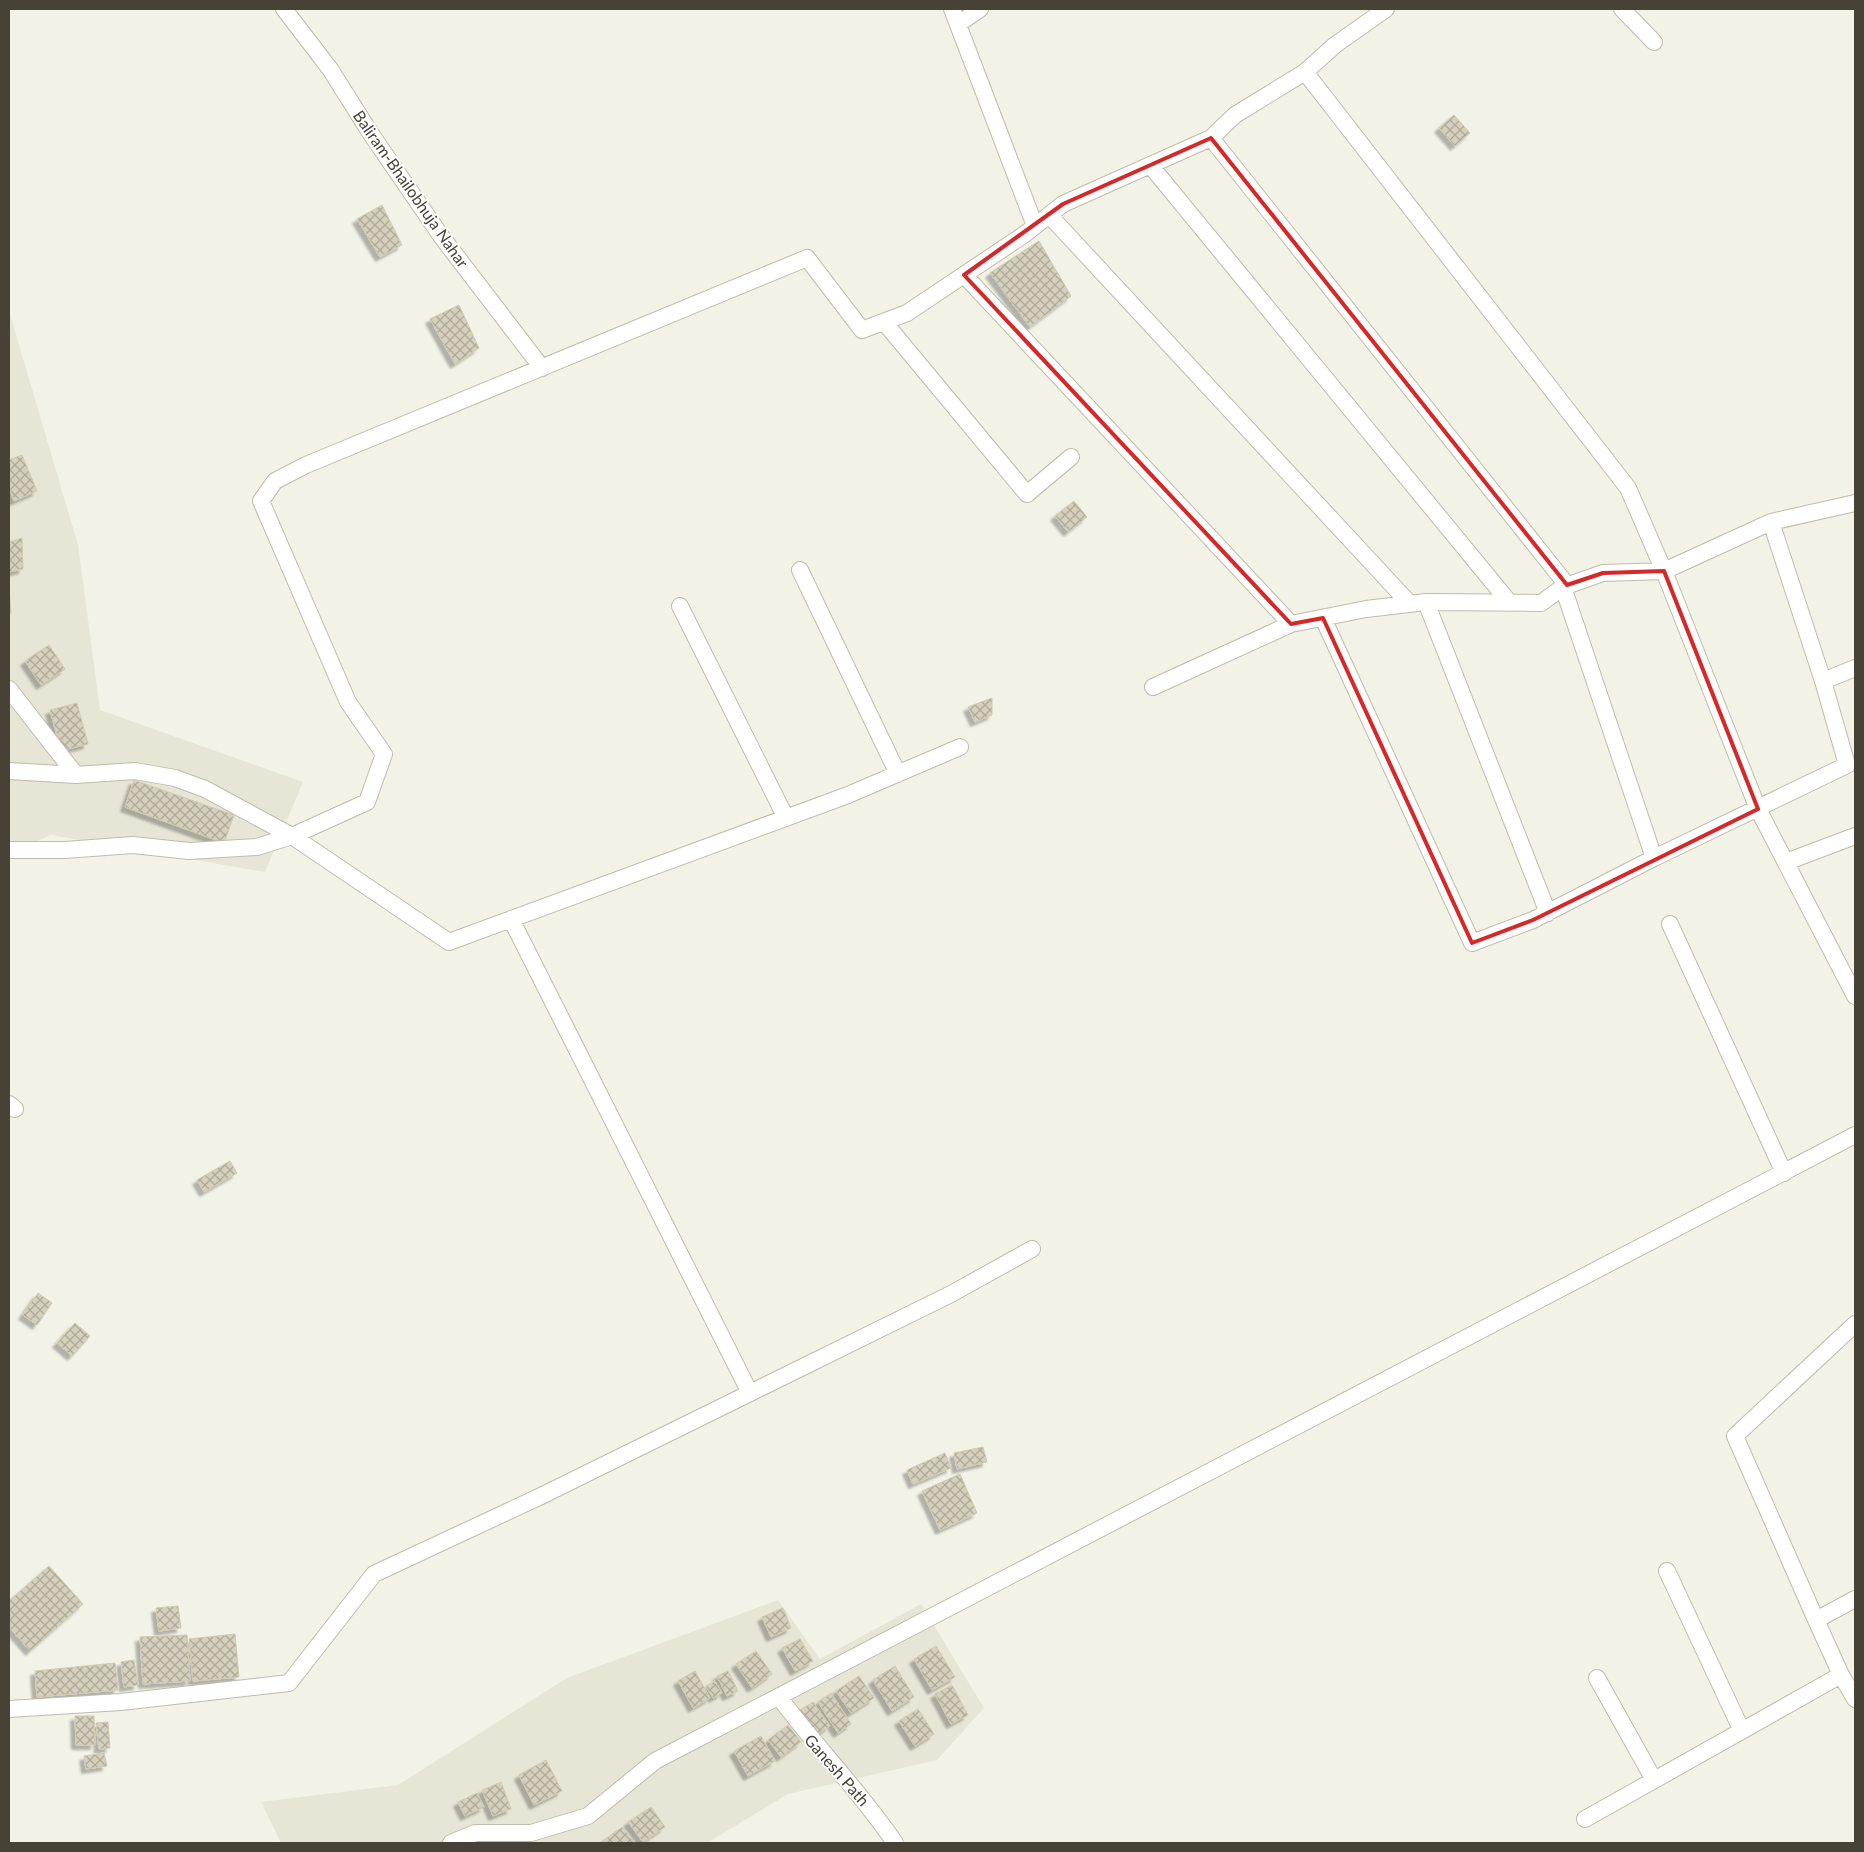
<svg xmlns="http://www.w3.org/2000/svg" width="1864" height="1852" font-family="Lato,sans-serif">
	<defs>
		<pattern id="building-cross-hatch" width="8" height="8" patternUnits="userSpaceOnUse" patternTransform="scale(1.25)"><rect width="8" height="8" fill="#d4d0bd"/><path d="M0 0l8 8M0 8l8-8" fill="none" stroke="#aeaa9a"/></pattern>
		<filter id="shadow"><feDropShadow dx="-4.5" dy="4.5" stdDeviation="1" flood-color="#0004"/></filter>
	</defs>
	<rect width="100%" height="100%" fill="#f3f2e7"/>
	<path fill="#e7e5d5" d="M9,311l69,234 22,165 203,72 -38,90 -214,-37 -42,18z
		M778,1600l42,59 101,-55 63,104 -47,52 -149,34 -81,49h-426l-20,-41 137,-17 169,-107z"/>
	<path fill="url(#building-cross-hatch)" stroke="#cfcab0" filter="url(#shadow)" d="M1454,115l16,18 -15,13 -16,-18z
		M382,205l20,40 -22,12 -23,-38z
		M1039,241l32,55 -41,31 -40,-54z
		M459,305l20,43 -24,16 -25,-45z
		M22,455l15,36 -23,10 -5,-13v-28z
		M1074,501l13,16 -19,15 -13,-16z
		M22,538l1,31 -14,3v-30z
		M9,587l2,26 -2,1z
		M49,645l16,24 -24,16 -16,-24z
		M992,698v17l-17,7 -7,-15z
		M77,703l11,41 -27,7 -11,-41z
		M134,780l100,35 -10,28 -99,-36z
		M230,1161l7,12 -33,19 -7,-12z
		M38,1293l14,10 -15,22 -14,-10z
		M75,1323l15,13 -18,20 -15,-13z
		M983,1447l4,15 -30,7 -3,-16z
		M945,1453l6,15 -38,16 -6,-14z
		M960,1474l17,39 -37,17 -18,-39z
		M49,1566l34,38 -53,47 -21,-24v-26z
		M178,1606l3,22 -22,3 -3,-23z
		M783,1608l8,20 -20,9 -9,-20z
		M235,1634l4,43 -46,4 -4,-42z
		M187,1635l3,46 -47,3 -3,-47z
		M800,1639l13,22 -18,10 -13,-23z
		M936,1646l19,31 -23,13 -18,-31z
		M756,1651l16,23 -20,14 -16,-24z
		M134,1660l4,25 -14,2 -3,-25z
		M115,1663l3,27 -81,7 -2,-26z
		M895,1666l19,31 -22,14 -19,-31z
		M695,1671l15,27 -17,10 -15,-27z
		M728,1671l10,20 -11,5 -10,-20z
		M859,1676l15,22 -23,15 -15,-22z
		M715,1681l7,12 -9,5 -7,-12z
		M952,1685l16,30 -17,9 -16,-30z
		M831,1693l20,31 -13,9 -20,-31z
		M813,1702l17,24 -19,12 -16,-25z
		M918,1709l16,25 -19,12 -16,-25z
		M75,1716h19l1,29h-19z
		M108,1722l2,26 -11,1 -3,-26z
		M788,1725l13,17 -20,15 -13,-17z
		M761,1736l14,25 -27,15 -14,-25z
		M104,1753l3,13 -21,3 -2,-13z
		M546,1760l16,31 -28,14 -15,-30z
		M501,1782l10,27 -18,7 -11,-26z
		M477,1793l7,14 -19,9 -7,-14z
		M651,1807l14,20 -22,15 -15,-20z
		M622,1827l13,16h-35z"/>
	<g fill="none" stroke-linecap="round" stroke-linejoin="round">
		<defs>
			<path id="street" d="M284,9l46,60 41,65 70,102 101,132
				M952,9l83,217
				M1622,9l32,33
				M958,24l22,-15
				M1305,72l323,416 36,83 94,238 97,187
				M1211,138l356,447
				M1150,165l359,437
				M1049,215l361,389
				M964,275l327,349
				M884,322l143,172 44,-37
				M800,570l98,204
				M1563,587l91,271
				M1426,602l122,311
				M680,606l106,212
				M1323,618l149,325 61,-23 121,-62 193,-93 -24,-84 -52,-159
				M1823,681l32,-13
				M1153,687l138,-63 75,-15 60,-7 115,1 22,-16 40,-14 61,-2 107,-49 84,-19
				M9,689l67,86
				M9,771l67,4 59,-4 40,7 30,11 87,47 157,106 399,-147 112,-48
				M9,850h56l68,-5 56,6 68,-4 35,-11 75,-34 17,-48 -36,-52 -87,-201 14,-20 31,-16 501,-207 55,72 45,-17 118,-79 38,-30 148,-66 24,-23 70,-43 30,-27 51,-36
				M1786,862l69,-26
				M511,919l239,474
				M1670,924l114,249
				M9,1104l6,5
				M1855,1324l-120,112 81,184 39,-21
				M1667,1571l75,160
				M1816,1620l25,55 14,24
				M1597,1678l57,102
				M779,1697c37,50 81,94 116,146
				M9,1709l112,-7 168,-19 85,-109 167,-78 410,-202 81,-45
				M1585,1819l256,-144
				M451,1843l24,-10h56l57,-17 67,-55 1200,-626"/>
		</defs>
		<use href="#street" stroke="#bebcaa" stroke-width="18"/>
		<use href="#street" stroke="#fff" stroke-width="16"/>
	</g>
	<path fill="none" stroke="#d62828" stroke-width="4" stroke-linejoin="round" d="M1211,138l356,447 36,-12 61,-2 94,238 -225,111 -61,23 -149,-325 -32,6 -327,-349 99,-71z"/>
	<g text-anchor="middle" stroke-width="4" stroke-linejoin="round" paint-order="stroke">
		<g font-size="16" fill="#464336" stroke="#fff">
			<text transform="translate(411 189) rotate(55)" y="6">Baliram-Bhailobhuja Nahar</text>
			<text transform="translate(837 1770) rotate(49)" y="6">Ganesh Path</text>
		</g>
	</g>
	<rect width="1864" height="1852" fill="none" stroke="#464336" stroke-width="20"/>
</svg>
